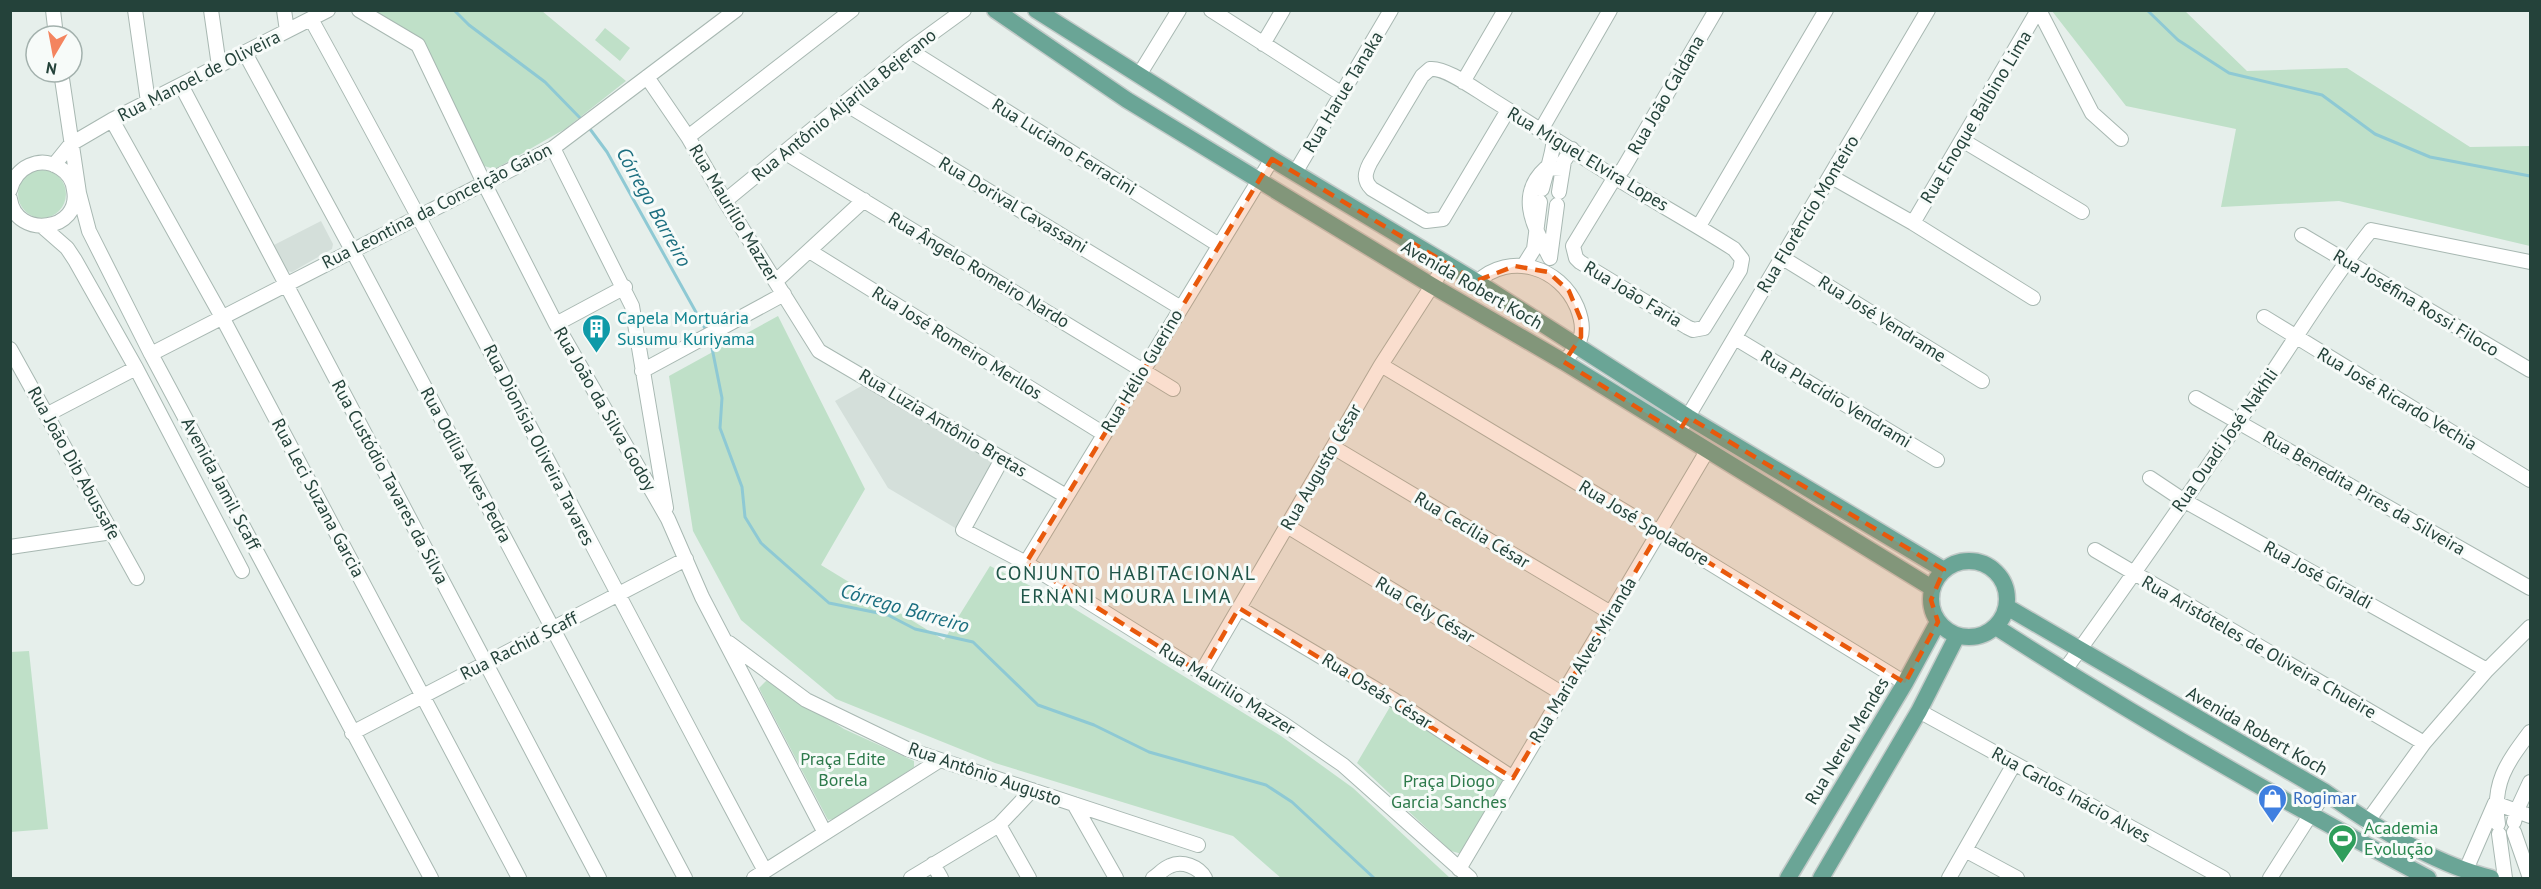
<svg xmlns="http://www.w3.org/2000/svg" width="2541" height="889" font-family="'PT Sans',sans-serif">
	<rect width="100%" height="100%" fill="#e6efeb"/>
	<path fill="#d4dfda" d="M321,221l12,23 -1,5 -40,23 -6,-1 -14,-25z
		M865,384l131,78 -39,67 -69,-41 -53,-87z"/>
	<path fill="#bfe0c8" d="M375,11h167l84,70 -61,48 -70,40 -11,-3 -62,-120 -10,-11z
		M2052,11h133l62,60 100,-3 123,79 60,-1v100l-191,-45 -118,6 15,-78 -110,-23z
		M605,28l25,20 -10,13 -25,-21z
		M18 194a24 24 0 1 1 48 0a24 24 0 1 1-48 0Z
		M778,316l87,173 -44,76 123,75 46,-74 75,37 216,133 72,52 97,90h-169l-48,-42 -238,-73 -159,-64 -95,-79 -48,-89 -24,-155z
		M29,651l19,178 -37,3v-180z
		M766,681l7,1 71,47 70,32v6l-76,51 -10,2 -65,-124 -4,-8z
		M1394,700l112,78 -44,76 -11,-3 -94,-88z"/>
	<g fill="none" stroke-linecap="round" stroke-linejoin="round">
		<path stroke="#8ec9d4" stroke-width="3" d="M454,10l15,15 76,57 38,39
			M2147,10l31,30 51,33 93,22 53,39 55,23 100,19
			M587,125l20,27 100,180
			M710,338l12,60 -2,30 22,59 3,30 16,26 68,60 59,12 27,14 58,13 65,63 56,20 55,27 117,33 26,17 82,76"/>
		<defs>
			<path id="minor" d="M53,10l3,26
				M135,10l13,92
				M211,10l8,56
				M284,10l3,21
				M359,10l59,35 66,138 72,141 112,195 34,78 123,236
				M1211,10l131,84
				M2039,10l53,103 29,26
				M311,19c156,282 302,569 454,852
				M1263,44l20,-34
				M909,50l310,195
				M245,53l107,197 333,628
				M61,72l18,121 10,38 62,123 280,524
				M1139,75l40,-65
				M647,77l41,60 37,64 94,150 247,145
				M1463,82l42,-72
				M181,85l418,793
				M844,103l337,205
				M1508,110l-65,109 -17,2 -54,-32c-9,-9 -7,-16 -2,-26l52,-87 8,-7c16,-2 46,21 61,30 42,26 83,53 125,79 39,24 79,46 118,71l8,10 -2,11 -36,58 -11,2 -6,-3 -107,-65 -4,-4 -3,-12 42,-69 8,-8 93,-159
				M112,120l110,197 297,561
				M1541,130l69,-120
				M688,137l164,-127
				M1962,140l120,72
				M553,148l79,158 34,202
				M784,152l389,237
				M54,165l17,-21 41,-24 216,-110
				M1295,173l96,-163
				M1830,176l83,47 120,75
				M1542,189c4,-17 11,-34 12,-51
				M10,190c6,-23 29,-35 50,-22 8,5 13,12 14,22 8,41 -58,50 -64,9
				M1559,192l5,-31 8,-12
				M725,201l184,-151 55,-40
				M1913,223l125,-213
				M1699,226l127,-216
				M43,227l24,21 8,12 61,108 106,203
				M2302,235l228,135
				M811,252l293,182
				M1781,257l201,124
				M1550,258c-15,-30 -35,-62 -4,-90l16,1
				M1550,258l7,-53
				M1524,265l10,-16 6,-47
				M776,281l88,-81
				M1477,282c33,-31 83,-15 100,25 4,10 7,22 3,32 -3,8 -10,16 -16,23
				M2264,317l266,163
				M556,324l69,-37
				M1735,338l202,122
				M10,349l127,229
				M151,354l402,-206 183,-138
				M1381,365l278,167 246,151
				M642,371l142,-77
				M2196,398l334,190
				M48,414l88,-46
				M1683,425l245,-415
				M1333,447l278,166
				M1002,459l-39,71 63,33 259,162 58,40 127,113
				M2150,478l33,22 304,170
				M1287,526l276,168
				M10,547l102,-15
				M2095,550l329,193
				M1026,563l246,-404
				M1239,608l155,92 119,78
				M729,643l77,57 101,49 291,96
				M2064,671c71,-97 138,-196 206,-295 33,-49 64,-100 101,-146l159,32
				M1201,673l180,-308 65,-101
				M1919,711l304,167
				M352,733l334,-174
				M1074,804l42,74
				M2367,822l57,-79 63,-73 43,-43
				M2514,822l3,-12 13,-28
				M2498,824c-6,-41 8,-60 32,-92
				M999,825l30,53
				M2514,832l16,46
				M2499,834l6,44
				M1965,850l52,28
				M933,864l8,14
				M1459,869l248,-418
				M2465,872l30,-69 35,13
				M754,878l186,-118
				M911,878l88,-53 33,-35
				M1153,878c5,-3 11,-10 17,-12 12,-6 29,1 35,12
				M1949,878l65,-114
				M2270,878l55,-86"/>
			<path id="major" d="M995,10l132,90 304,185 133,77 368,226
				M1036,10l236,149 205,123 211,135 256,153
				M1931 599a38 38 0 1 1 76 0a38 38 0 1 1-76 0Z
				M2007,607l318,185c48,34 109,72 166,86
				M1996,627c140,90 284,173 432,251
				M1788,878l117,-195 33,-61
				M1821,878l98,-167 38,-75"/>
		</defs>
		<use href="#minor" stroke="#a8b8b2" stroke-width="16"/>
		<use href="#major" stroke="#c2cac8" stroke-width="19"/>
		<use href="#minor" stroke="#fff" stroke-width="14"/>
		<use href="#major" stroke="#6aa596" stroke-width="16"/>
	</g>
	<path fill="#e8590c" fill-opacity="0.2" stroke="#e8590c" stroke-width="4.5" stroke-dasharray="12 8" stroke-linejoin="round" d="M1272,159l204,122 39,-15 33,6 21,19 12,29v17l-17,25 114,71 10,-16 256,153 -13,30 7,22 -33,61 -246,-151 -146,246 -274,-170 -38,65 -175,-110z"/>
	<defs>
		<symbol id="building-pin" viewBox="-11 -11 22 30"><path d="M0 17L-7.5 6A9.5 9.5 0 1 1 7.5 6Z" fill="#0f9aa8" stroke="#f7fbf9"/><path d="M-4-6H4V6H1V3H-1V6H-4ZM-2.5-4.3h1.7v1.8h-1.7ZM.8-4.3h1.7v1.8H.8ZM-2.5-1h1.7V.8h-1.7ZM.8-1h1.7V.8H.8Z" fill="#fff"/></symbol>
		<symbol id="shop-pin" viewBox="-11 -11 22 30"><path d="M0 17L-7.5 6A9.5 9.5 0 1 1 7.5 6Z" fill="#3f7fe0" stroke="#f7fbf9"/><path d="M-5-2.5h2.3a2.7 3.5 0 0 1 5.4 0H5L5.5 6h-11ZM-1.5-2.5h3a1.5 2.3 0 0 0-3 0Z" fill="#fff"/></symbol>
		<symbol id="stadium-pin" viewBox="-11 -11 22 30"><path d="M0 17L-7.5 6A9.5 9.5 0 1 1 7.5 6Z" fill="#2e9e5b" stroke="#f7fbf9"/><path d="M0-5a6.5 5 0 1 0 0 10a6.5 5 0 1 0 0-10ZM-3.5-1.8h7v3.6h-7Z" fill="#fff"/></symbol>
	</defs>
	<g fill-rule="evenodd">
		<use href="#building-pin" x="580" y="312" width="33" height="45"/>
		<use href="#shop-pin" x="2256" y="782" width="33" height="45"/>
		<use href="#stadium-pin" x="2326" y="822" width="33" height="45"/>
	</g>
	<g text-anchor="middle" stroke-width="6" stroke-linejoin="round" paint-order="stroke">
		<g font-size="18" fill="#24423a" stroke="#f7fbf9">
			<text transform="translate(199 76) rotate(-27)" y="6">Rua Manoel de Oliveira</text>
			<text transform="translate(1343 92) rotate(-59)" y="6">Rua Harue Tanaka</text>
			<text transform="translate(1666 95) rotate(-60)" y="6">Rua João Caldana</text>
			<text transform="translate(844 105) rotate(-39)" y="6">Rua Antônio Aljarilla Bejerano</text>
			<text transform="translate(1976 117) rotate(-59)" y="6">Rua Enoque Balbino Lima</text>
			<text transform="translate(1064 147) rotate(32)" y="6">Rua Luciano Ferracini</text>
			<text transform="translate(1588 159) rotate(31)" y="6">Rua Miguel Elvira Lopes</text>
			<text transform="translate(1013 205) rotate(31)" y="6">Rua Dorival Cavassani</text>
			<text transform="translate(437 206) rotate(-27)" y="6">Rua Leontina da Conceição Gaion</text>
			<text transform="translate(734 213) rotate(59)" y="6">Rua Maurílio Mazzer</text>
			<text transform="translate(1808 214) rotate(-59)" y="6">Rua Florêncio Monteiro</text>
			<text transform="translate(979 270) rotate(31)" y="6">Rua Ângelo Romeiro Nardo</text>
			<text transform="translate(1472 285) rotate(30)" y="6">Avenida Robert Koch</text>
			<text transform="translate(1633 294) rotate(31)" y="6">Rua João Faria</text>
			<text transform="translate(2416 303) rotate(31)" y="6">Rua Joséfina Rossi Filoco</text>
			<text transform="translate(1882 319) rotate(32)" y="6">Rua José Vendrame</text>
			<text transform="translate(957 343) rotate(32)" y="6">Rua José Romeiro Merllos</text>
			<text transform="translate(1142 371) rotate(-59)" y="6">Rua Hélio Guerino</text>
			<text transform="translate(1836 399) rotate(31)" y="6">Rua Placídio Vendrami</text>
			<text transform="translate(2397 399) rotate(31)" y="6">Rua José Ricardo Vechia</text>
			<text transform="translate(605 409) rotate(60)" y="6">Rua João da Silva Godoy</text>
			<text transform="translate(943 423) rotate(31)" y="6">Rua Luzia Antônio Bretas</text>
			<text transform="translate(2225 440) rotate(-55)" y="6">Rua Ouadi José Nakhli</text>
			<text transform="translate(539 445) rotate(63)" y="6">Rua Dionísia Oliveira Tavares</text>
			<text transform="translate(74 463) rotate(61)" y="6">Rua João Dib Abussafe</text>
			<text transform="translate(466 465) rotate(62)" y="6">Rua Odília Alves Pedra</text>
			<text transform="translate(1321 467) rotate(-60)" y="6">Rua Augusto César</text>
			<text transform="translate(390 482) rotate(62)" y="6">Rua Custódio Tavares da Silva</text>
			<text transform="translate(221 484) rotate(62)" y="6">Avenida Jamil Scaff</text>
			<text transform="translate(2364 493) rotate(30)" y="6">Rua Benedita Pires da Silveira</text>
			<text transform="translate(318 498) rotate(62)" y="6">Rua Leci Suzana Garcia</text>
			<text transform="translate(1644 523) rotate(31)" y="6">Rua José Spoladore</text>
			<text transform="translate(1472 530) rotate(31)" y="6">Rua Cecília César</text>
			<text transform="translate(2318 575) rotate(29)" y="6">Rua José Giraldi</text>
			<text transform="translate(1425 610) rotate(31)" y="6">Rua Cely César</text>
			<text transform="translate(519 646) rotate(-27)" y="6">Rua Rachid Scaff</text>
			<text transform="translate(2259 647) rotate(30)" y="6">Rua Aristóteles de Oliveira Chueire</text>
			<text transform="translate(1583 660) rotate(-59)" y="6">Rua Maria Alves Miranda</text>
			<text transform="translate(1227 689) rotate(32)" y="6">Rua Maurilio Mazzer</text>
			<text transform="translate(1377 691) rotate(32)" y="6">Rua Oseás César</text>
			<text transform="translate(2257 731) rotate(30)" y="6">Avenida Robert Koch</text>
			<text transform="translate(1847 741) rotate(-59)" y="6">Rua Nereu Mendes</text>
			<text transform="translate(985 774) rotate(19)" y="6">Rua Antônio Augusto</text>
			<text transform="translate(2071 795) rotate(29)" y="6">Rua Carlos Inácio Alves</text>
		</g>
		<g font-size="18" fill="#0d838f" stroke="#f7fbf9" text-anchor="start">
			<text x="617" y="324">Capela Mortuária<tspan x="617" dy="21">Susumu Kuriyama</tspan></text>
		</g>
		<g font-size="18" fill="#2d7a4b" stroke="#f7fbf9">
			<text x="843" y="765">Praça Edite<tspan x="843" dy="21">Borela</tspan></text>
			<text x="1449" y="787">Praça Diogo<tspan x="1449" dy="21">Garcia Sanches</tspan></text>
		</g>
		<g font-size="18" fill="#366cbe" stroke="#f7fbf9" text-anchor="start">
			<text x="2293" y="804">Rogimar</text>
		</g>
		<g font-size="18" fill="#27864d" stroke="#f7fbf9" text-anchor="start">
			<text x="2364" y="834">Academia<tspan x="2364" dy="21">Evolução</tspan></text>
		</g>
		<g font-size="20" font-style="italic" fill="#1c6f80" stroke="#f7fbf9">
			<text transform="translate(654 207) rotate(61)" y="7">Córrego Barreiro</text>
			<text transform="translate(905 608) rotate(16)" y="7">Córrego Barreiro</text>
		</g>
		<g font-size="20" letter-spacing="1.5" fill="#1f5548" stroke="#f7fbf9">
			<text x="1126" y="580">CONJUNTO HABITACIONAL<tspan x="1126" dy="23">ERNANI MOURA LIMA</tspan></text>
		</g>
	</g>
	<rect width="2541" height="889" fill="none" stroke="#24423a" stroke-width="24"/>
	<g transform="translate(54 54) rotate(190)"><circle r="28" fill="#f7fbf9" stroke="#a3b1ad" stroke-width="1.5"/>
	<path d="M0-4.5L10 22L0 15L-10 22Z" fill="#f4845f"/>
	<text y="-9" font-size="16" font-weight="bold" text-anchor="middle" fill="#24423a">N</text>
	</g>
</svg>
